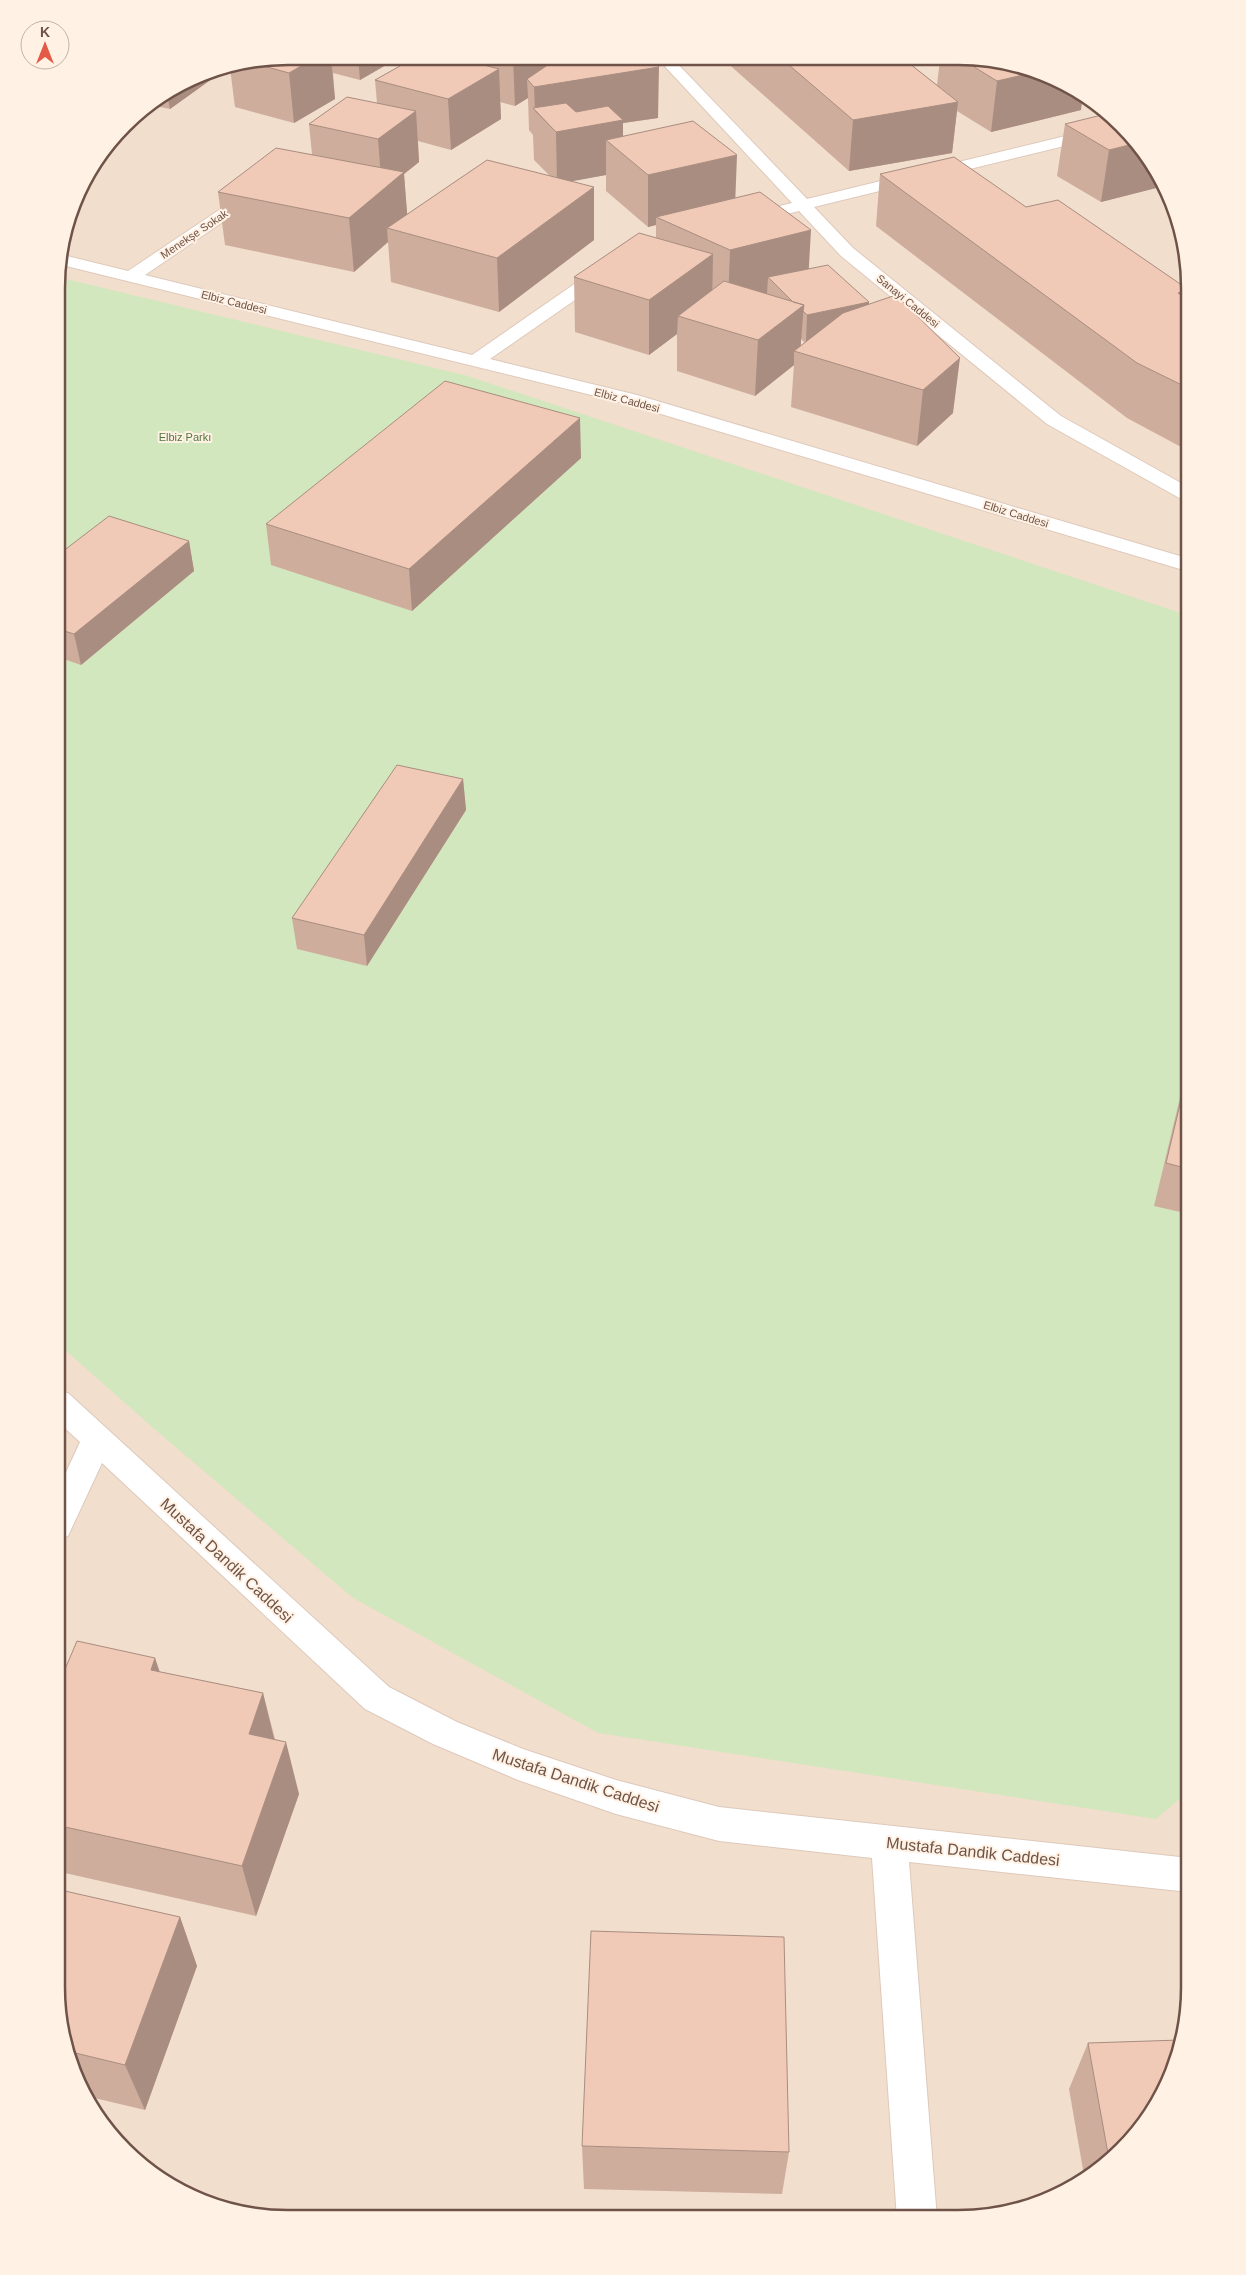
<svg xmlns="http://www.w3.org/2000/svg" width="1246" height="2275" font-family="Arial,sans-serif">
	<rect width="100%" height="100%" fill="#fbeedf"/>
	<path fill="#f2decd" d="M288,56l715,5 57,19 51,34 40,45 26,54 13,75 -1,1714 -17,73 -30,53 -55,52 -54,26 -75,13 -700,-2 -59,-16 -64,-40 -40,-45 -26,-54 -13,-75 2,-1729 22,-73 55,-71 65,-40z"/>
	<path fill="#d3e7be" d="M58,277l410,99 722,240 -1,1175 -33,28 -558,-86 -245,-135 -194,-165 -102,-90z"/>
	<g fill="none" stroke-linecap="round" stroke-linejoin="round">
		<defs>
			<path id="minor" d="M658,59h15l134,140 312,-76 7,8 -312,76 39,41 208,168 129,72v14l-7,-2 -136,-76 -206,-168 -42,-45 -52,13 -6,-1 -2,-4 2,-4 51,-12z
				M252,190l6,2 2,3 -2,3 -113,77 327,80 127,-88h12l3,4 -3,4 -121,84 147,36 553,164v13l-566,-169 -566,-139 1,-10 69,17 118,-79z
				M57,1390l11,3 321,294 68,35 66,27 93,31 103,27 470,51v34l-280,-30 28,357h-40l-25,-361 -153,-17 -103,-27 -98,-34 -85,-36 -68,-35 -263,-246 -34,73 -11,4v-48l23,-50 -23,-21z"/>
		</defs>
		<use href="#minor" stroke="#dec9bb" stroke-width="2"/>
		<use href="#minor" fill="#fff" fill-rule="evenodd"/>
	</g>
	<path fill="#cead9d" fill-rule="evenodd" d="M288,56l112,1 -40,23 -27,-7 2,26 -41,24 -59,-16 -5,-39z
		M416,57l233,1 9,60 -35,5v13l113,62 73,71 60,33v2l84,109 -36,33 -126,-39 3,-42 -39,31 -78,-25v-37l-28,21 -74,-23 -1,-55 82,-39v-13l-8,2 -42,-36v-16l-35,6 23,59 -95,72 -108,-30 -3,-40 -34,30 -129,-27 -7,-53 94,-38 -3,-30 68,-21 -2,-23zM550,58l4,3 -4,3zM528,98l1,32 4,5 1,25 16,16 -143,38 -3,-40 15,-12 -1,-21 33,9 50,-31 -1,-17 15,4zM801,339l4,4 -4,3z
		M724,59l181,1 32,25 3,-25 63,1 78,49 -90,22 -34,-21 -5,42 -103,18 -125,-111z
		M215,71l1,5 -46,33 -20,-4 50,-31z
		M1065,124l85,35 14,27 -63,16 -44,-26z
		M880,174l146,33 164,94v144l-7,3 -56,-30 -251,-192z
		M581,458l-169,153 -141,-46 -5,-41z
		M189,541l5,30 -113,94 -23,-8v-102z
		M463,779l3,31 -99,156 -70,-17 -5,-31z
		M1190,1056l-1,158 -35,-8z
		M155,1658l5,14 103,21 12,46 24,55 -43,122 -200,-45 1,-183z
		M180,1917l17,49 -52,144 -59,-14 -17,-34 -13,-75z
		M1088,2043l54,85 -55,52 -2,1 -16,-92z
		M582,2146l207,6 -7,42 -198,-5z"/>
	<path fill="#a88d80" d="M318,56l13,1 4,42 -41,24 -5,-50z
		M358,57h42l-40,23z
		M513,58h37v26l109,-17 -1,51 -35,5v31l-17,-14v35l-49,9 -1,-52 -21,-21 -1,-24 -7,-8 1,19 -13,8z
		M499,69l2,50 -50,31 -3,-51z
		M215,71l1,5 -46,33 -3,-15 33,-20z
		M1036,72l24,8 23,15 -2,15 -90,22 6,-51z
		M958,102l-6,51 -103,18 4,-51z
		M416,111l3,51 -15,12 4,51 -21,3 1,14 -34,30 -5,-54 33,-28 -4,-51z
		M1137,143l13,16 14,27 -63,16 8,-52z
		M737,155l-2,52 -79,10v8l-8,2v-52z
		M594,187v53l-95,72 -2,-54z
		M811,230l-3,53 -40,-6 -1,17 -39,10 2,-54z
		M713,254l-1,54 -34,8 -1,18 -28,21v-55z
		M1189,290l-11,54v-51z
		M869,302l-2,28 -61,13 1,-28z
		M804,305l-4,48 -6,-2v14l-39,31 3,-56z
		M960,358l-7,55 -36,33 6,-56z
		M580,418l1,40 -169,153 -3,-42z
		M1190,418v27l-7,3z
		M189,541l5,30 -113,94 -7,-31z
		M463,779l3,31 -99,156 -3,-31z
		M155,1658l17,54 -21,-42z
		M263,1693l13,54 -27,-13z
		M286,1742l13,52 -43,122 -14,-50z
		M180,1917l17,49 -52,144 -20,-45z"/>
	<path fill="#f0c9b7" stroke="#a88d80" d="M288,56h30l-29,17 -36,-10z
		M416,57h37l46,12 -51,30 -73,-19z
		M558,58h91l10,9 -125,20 -7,-8z
		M782,59l123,1 53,42 -105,18z
		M963,60l40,1 33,11 -39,9z
		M347,97l69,14 -38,28 -69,-15z
		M566,103l10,9 32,-6 15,14 -67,12 -23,-24z
		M1110,113l27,30 -28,7 -44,-26z
		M693,121l44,34 -89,20 -42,-35z
		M276,148l128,24 -55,46 -131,-26z
		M954,157l72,50 32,-7 131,90 -11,3 12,8v88l-53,-26 -257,-189z
		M487,160l107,27 -97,71 -110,-30z
		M760,192l51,38 -81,20 -74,-33z
		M639,233l74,21 -64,46 -75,-23z
		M828,265l41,37 -62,13 -4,-4 1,-6 -11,-3 -25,-25z
		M724,281l80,24 -46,35 -80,-24z
		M896,295l64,63 -37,32 -129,-39 49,-38z
		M445,381l135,37 -171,151 -143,-45z
		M109,516l80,25 -115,93 -16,-5v-74z
		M397,765l66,14 -99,156 -72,-17z
		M1190,1062l-1,107 -23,-6z
		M77,1641l78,17 -4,12 112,23 -14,41 37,8 -44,124 -186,-41 1,-137z
		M56,1889l124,28 -55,148 -58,-14 -11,-64z
		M591,1931l193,6 5,215 -207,-6z
		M1180,2040l-8,35 -30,53 -33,31 -21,-116z"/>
	<g text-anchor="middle" stroke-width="4" stroke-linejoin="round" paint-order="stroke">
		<g font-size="11" fill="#705348" stroke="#fff2e4">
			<text transform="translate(194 234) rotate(-34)" y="4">Menekşe Sokak</text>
			<text transform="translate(908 301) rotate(39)" y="4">Sanayi Caddesi</text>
			<text transform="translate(234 302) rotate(14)" y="4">Elbiz Caddesi</text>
			<text transform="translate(627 400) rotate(15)" y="4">Elbiz Caddesi</text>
			<text transform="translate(1016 514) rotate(17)" y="4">Elbiz Caddesi</text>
		</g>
		<g font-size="11" fill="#547641" stroke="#fff2e4">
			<text x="185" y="441">Elbiz Parkı</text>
		</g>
		<g font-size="16" fill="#705348" stroke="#fff2e4">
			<text transform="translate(227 1560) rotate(43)" y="6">Mustafa Dandik Caddesi</text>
			<text transform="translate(576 1780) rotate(18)" y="6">Mustafa Dandik Caddesi</text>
			<text transform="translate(973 1851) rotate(6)" y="6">Mustafa Dandik Caddesi</text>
		</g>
	</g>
	<path d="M0 0H1246V2275H0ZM288 65H958A223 223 0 0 1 1181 288V1987A223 223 0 0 1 958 2210H288A223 223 0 0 1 65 1987V288A223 223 0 0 1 288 65Z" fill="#fff2e4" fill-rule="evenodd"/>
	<path fill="none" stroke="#705348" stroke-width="2.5" d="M288 65H958A223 223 0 0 1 1181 288V1987A223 223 0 0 1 958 2210H288A223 223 0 0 1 65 1987V288A223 223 0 0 1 288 65Z"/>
	<g transform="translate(45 45)"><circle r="24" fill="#fff2e4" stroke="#c6b2a6"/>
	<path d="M0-4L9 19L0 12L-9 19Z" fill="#e35b46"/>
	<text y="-8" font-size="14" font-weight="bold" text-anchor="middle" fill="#705348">K</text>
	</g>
</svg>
